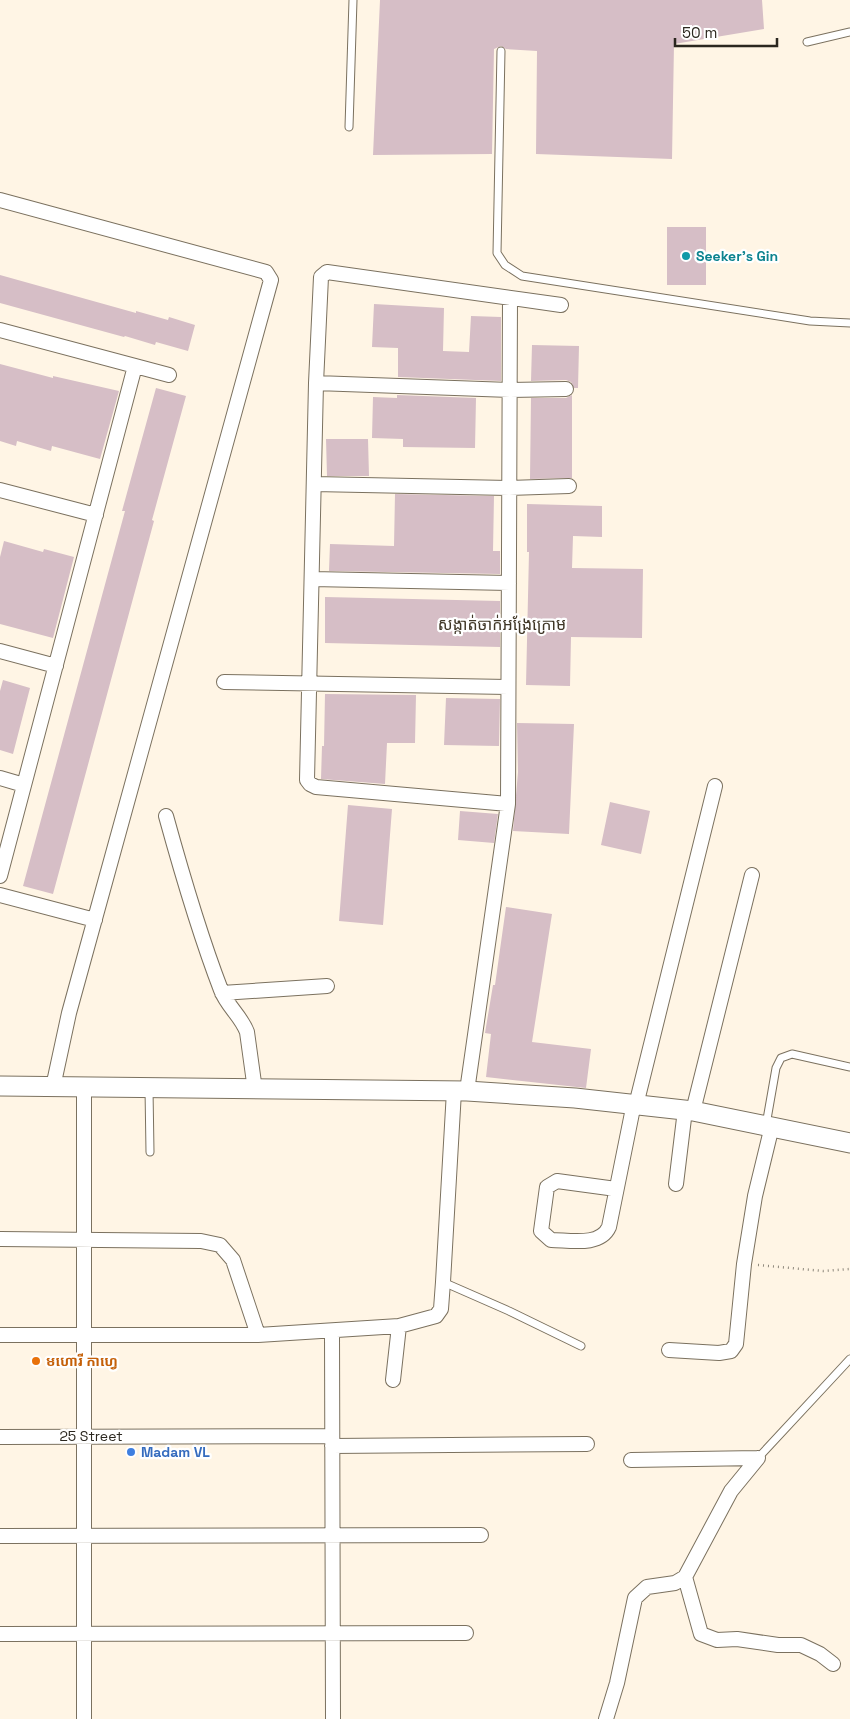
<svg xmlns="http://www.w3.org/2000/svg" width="850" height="1719" font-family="'Space Grotesk','Noto Sans Khmer',sans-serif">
	<rect width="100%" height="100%" fill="#fff5e5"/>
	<path fill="#d6bec6" d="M380,0h382l2,29 -90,15 -2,115 -136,-5 1,-103 -31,-2 -5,-3 -7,3 -2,105 -119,1z
		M667,227h39v58h-39z
		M0,275l136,38v-2l32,9 1,-3 26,8 -7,26 -32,-9 -1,3 -30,-9 -1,1 -124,-34z
		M374,304l70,4 -1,43 26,1 2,-36 30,1v64l-103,-4v-29l-26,-1z
		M532,345l47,1 -1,42h-4l-3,-6 -5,-2 -35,1z
		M0,364l53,14v-2l66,15 -19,68 -48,-13 -1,5 -34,-10 -1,5 -16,-5z
		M156,388l30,8 -34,124 2,1 -101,373 -30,-8 102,-375h-3z
		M397,395l79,3 -1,50 -72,-1v-8l-31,-1 1,-41 24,1z
		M572,395v83l-42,1 1,-81h35z
		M326,439h42l1,37h-42z
		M395,494l99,2 -1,55h7v23l-171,-3 1,-27 64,2z
		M527,504l75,2v31l-29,-1 -1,32 71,1 -1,69 -71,-1 -1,49 -44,-1 3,-133h-2z
		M4,541l39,11 1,-3 30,8 -21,81 -53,-14v-67z
		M325,597l175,4v46l-175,-4z
		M3,680l27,8 -17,66 -13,-4v-59z
		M325,694l91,1 -1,48h-28l-2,41 -64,-5 1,-33h2z
		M446,698l54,1 -1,47 -55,-1z
		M517,723l57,1 -5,110 -56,-3 5,-59z
		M610,802l40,9 -9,43 -40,-9z
		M348,805l44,4 -9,116 -44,-4z
		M460,811l38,3 -4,29 -36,-3z
		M506,907l46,7 -20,128 59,7 -5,39 -100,-11 5,-43 -6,-1 8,-48h2z"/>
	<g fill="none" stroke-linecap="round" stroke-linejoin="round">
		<defs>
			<path id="lane" d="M807,42l43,-10
				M501,51l-4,202 8,12 17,11 288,45 40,2
				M349,127l4,-127
				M149,1089l1,63
				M766,1125l10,-57 5,-10 11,-4 58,13
				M443,1282l66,29 72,35
				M758,1458l92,-99"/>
			<path id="street" d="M0,200l266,72 5,8 -202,733 -16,74
				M0,330l169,45
				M316,383l194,7 56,-1
				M314,484l195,4 60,-2
				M0,490l96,25
				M312,579l197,4
				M0,651l56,15
				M224,682l284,5
				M0,778l24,7
				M508,804l-192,-17 -6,-3 -3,-4 9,-397 5,-106 6,-5 234,33
				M166,816c16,58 33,117 55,174 6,16 20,26 26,42l8,58
				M0,876l135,-510
				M0,895l95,25
				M222,993l105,-7
				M467,1091l41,-287 2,-505
				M693,1111l59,-236
				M676,1184l9,-74
				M616,1189l-59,-8 -10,6 -6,44 10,9c18,0 49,7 58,-13l23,-114 4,-8 79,-319
				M0,1239l201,2 19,4 13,15 25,75
				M332,1331l1,388
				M0,1335h258l141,-9 37,-10 5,-7 2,-27 11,-191
				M669,1350l50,3 12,-2 5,-7 8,-80 11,-68 17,-70
				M393,1380l6,-54
				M0,1437l332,-1
				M332,1446l255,-2
				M631,1460l127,-2
				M0,1536l481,-1
				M685,1577l16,57 16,6 20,-1 41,6h23l19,9 13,10
				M0,1634l466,-1
				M84,1719v-631
				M606,1719l11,-36 18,-85 12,-11 28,-4 10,-6 46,-86 27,-33"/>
			<path id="secondary" d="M0,1086l467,5 108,7 118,13 157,32"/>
		</defs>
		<use href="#lane" stroke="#7b715f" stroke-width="9"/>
		<use href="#street" stroke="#7b715f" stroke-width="16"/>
		<use href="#secondary" stroke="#7b715f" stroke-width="21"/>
		<path stroke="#8d877b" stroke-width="2.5" stroke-dasharray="1 4" stroke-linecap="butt" d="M758,1265l65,6 27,-2"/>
		<use href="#lane" stroke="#fff" stroke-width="7"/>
		<use href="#street" stroke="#fff" stroke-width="14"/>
		<use href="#secondary" stroke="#fff" stroke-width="19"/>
	</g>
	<circle fill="#0f9aa8" stroke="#fff" stroke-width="2" cx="686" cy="256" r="5"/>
	<circle fill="#e8710a" stroke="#fff" stroke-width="2" cx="36" cy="1361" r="5"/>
	<circle fill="#3f7fe0" stroke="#fff" stroke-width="2" cx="131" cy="1452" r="5"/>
	<g text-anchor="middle" stroke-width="4.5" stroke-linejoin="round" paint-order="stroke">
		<g font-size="14" font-weight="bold" fill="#0d838f" stroke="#fff" text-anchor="start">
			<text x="696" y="261">Seeker's Gin</text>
		</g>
		<g font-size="14" font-weight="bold" fill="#c56008" stroke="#fff" text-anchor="start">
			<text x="46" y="1366">មហោរី កាហ្វេ</text>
		</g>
		<g font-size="14" fill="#2b271f" stroke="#fff">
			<text x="91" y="1441">25 Street</text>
		</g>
		<g font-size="14" font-weight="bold" fill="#366cbe" stroke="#fff" text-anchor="start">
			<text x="141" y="1457">Madam VL</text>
		</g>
		<g font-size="16" fill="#403727" stroke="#fff">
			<text x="502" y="630">សង្កាត់ចាក់អង្រែក្រោម</text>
		</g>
	</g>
	<path d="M675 38v8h102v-8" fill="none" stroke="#2b271f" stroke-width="2.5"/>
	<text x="682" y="38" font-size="15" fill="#2b271f" stroke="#ffffff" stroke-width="4" paint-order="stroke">50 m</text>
</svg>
